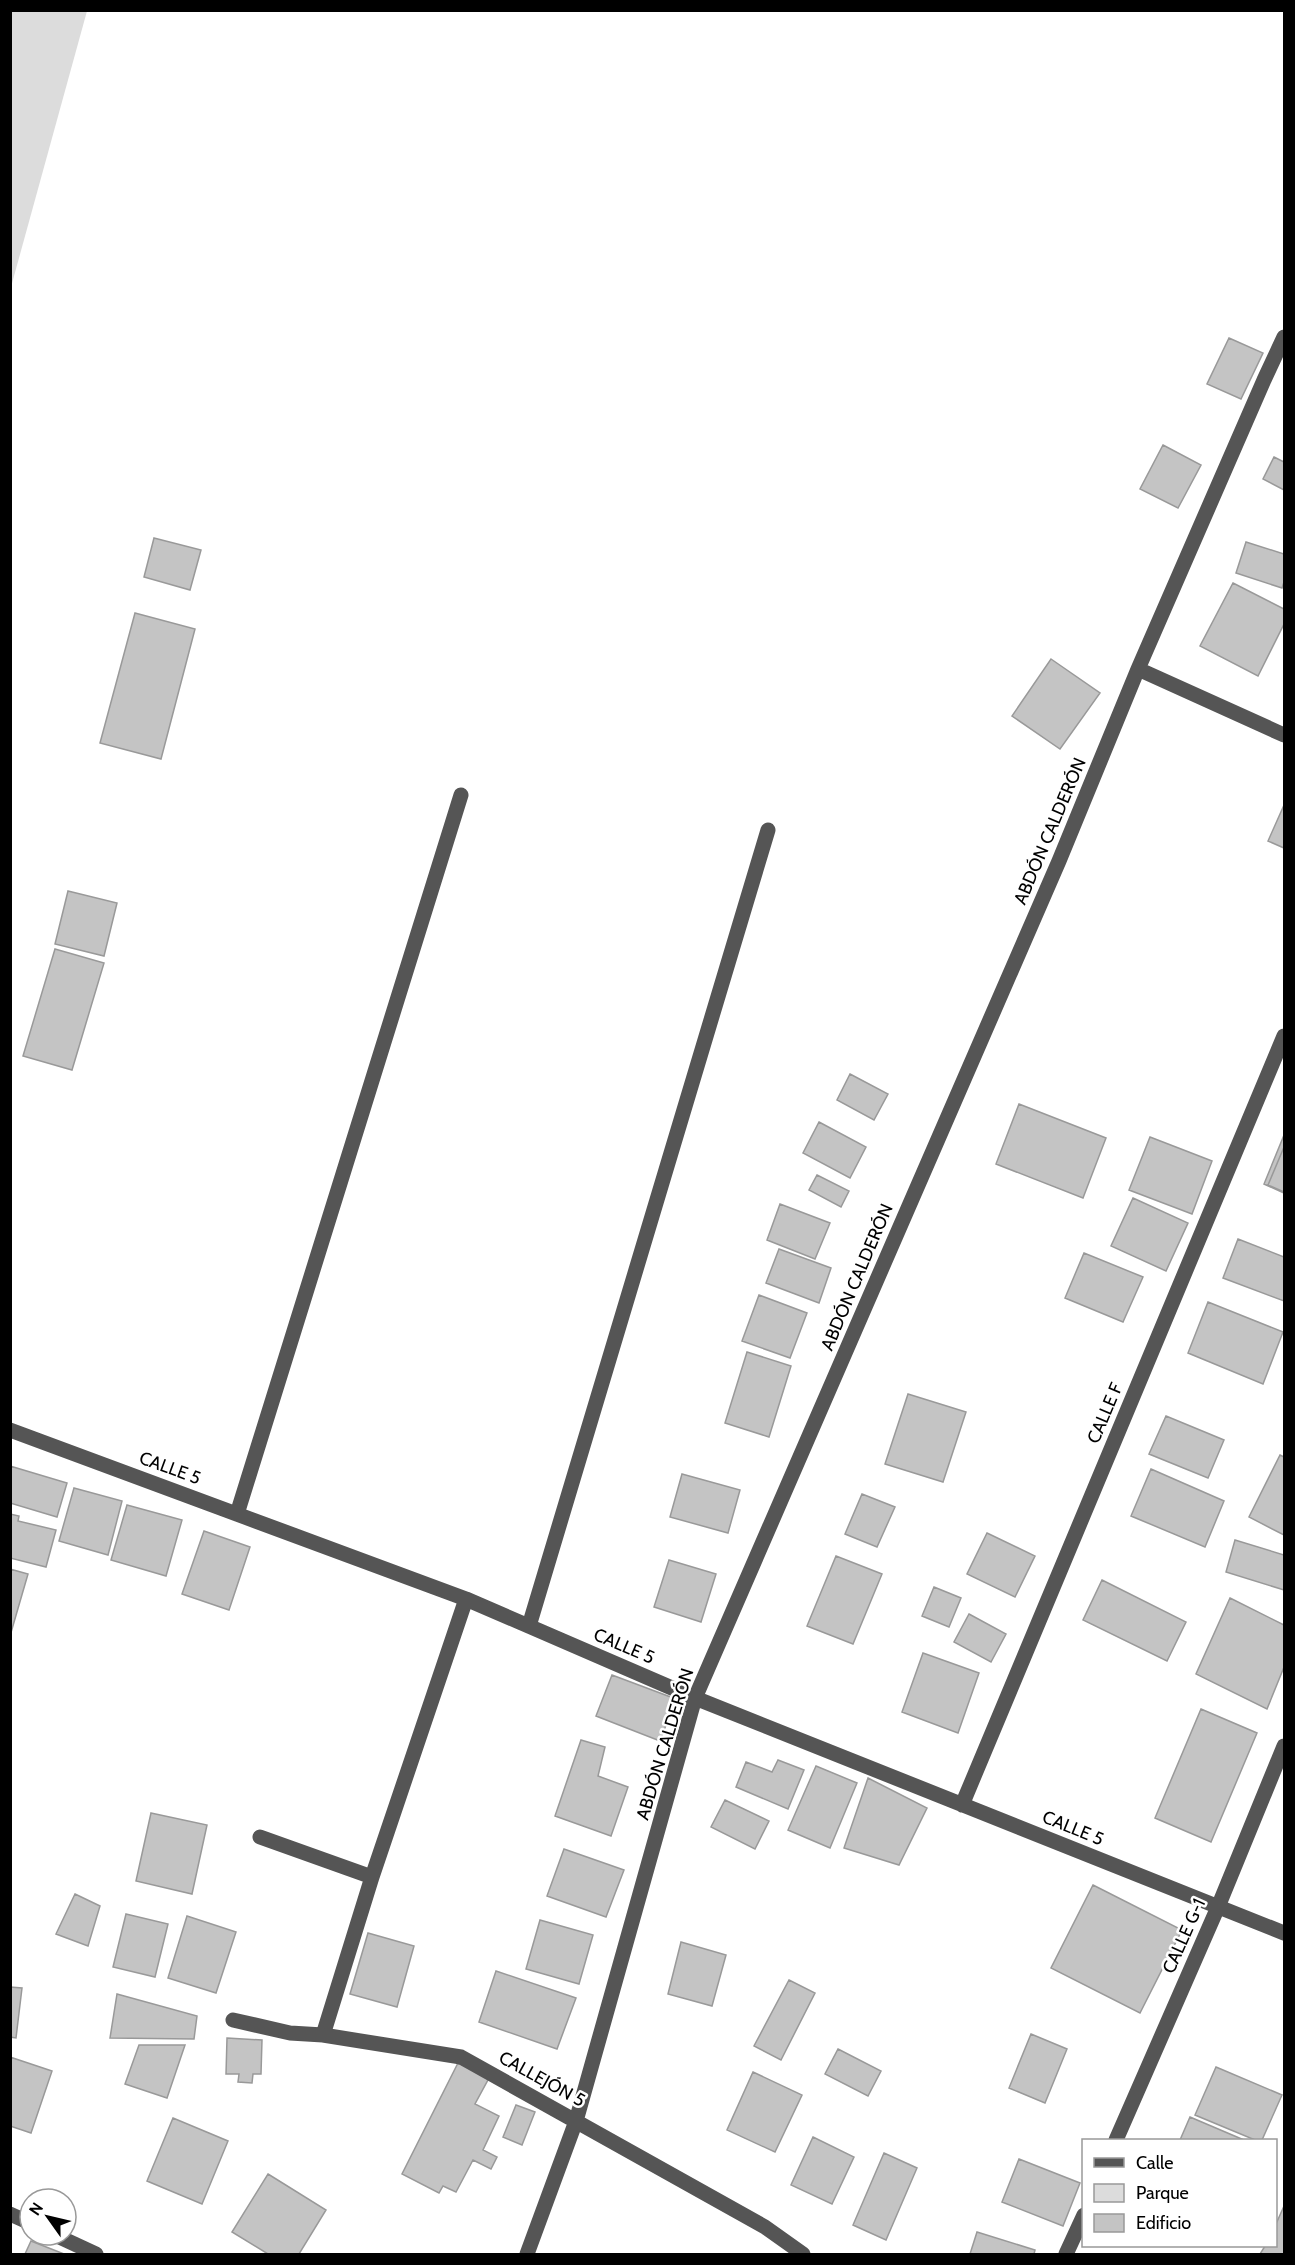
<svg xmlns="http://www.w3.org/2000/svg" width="1295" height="2265" font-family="Cabin,sans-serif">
	<rect width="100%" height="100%" fill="#fff"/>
	<path fill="#dcdcdc" d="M11,10l76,1 -76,276 -1,-276z"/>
	<path fill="#c4c4c4" stroke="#999" stroke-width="1.5" d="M1229,338l34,15 -22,46 -34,-15z
		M1163,445l38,20 -23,43 -38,-19z
		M1274,457l10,5v28l-21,-11z
		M154,538l47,12 -11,40 -46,-13z
		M1246,542l38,12v28l-2,6 -46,-15z
		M1233,583l51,26v15l-26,52 -58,-30z
		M135,613l60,16 -34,130 -61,-16z
		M1051,659l49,34 -40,56 -48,-33z
		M1284,805v43l-16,-7z
		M68,891l49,12 -13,53 -49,-12z
		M55,949l49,14 -32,107 -49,-14z
		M850,1074l38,20 -14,26 -37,-20z
		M1019,1104l87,34 -23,60 -87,-34z
		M819,1122l47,25 -16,31 -47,-25z
		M1284,1135v58l-20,-9z
		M1150,1137l62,24 -20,53 -63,-24z
		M1284,1147v45l-16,-7z
		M817,1175l32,16 -8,16 -32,-17z
		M1133,1198l55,25 -22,48 -55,-25z
		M780,1204l50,19 -15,36 -48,-19z
		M1238,1239l46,18v44l-61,-23z
		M779,1249l52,19 -12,35 -53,-20z
		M1084,1253l59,24 -20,45 -58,-24z
		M759,1295l48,18 -17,45 -48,-17z
		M1208,1302l75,30 -20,52 -75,-31z
		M747,1352l44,14 -22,71 -44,-14z
		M908,1394l58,18 -23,70 -58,-18z
		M1166,1416l58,24 -16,38 -59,-24z
		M1280,1455l4,2v78l-35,-18z
		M10,1466l57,17 -10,34 -47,-14z
		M1151,1469l73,32 -19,46 -74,-31z
		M682,1474l58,16 -12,43 -58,-16z
		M74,1488l48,13 -14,54 -49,-14z
		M862,1494l33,13 -18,40 -32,-13z
		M127,1505l55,15 -16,56 -55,-16z
		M10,1514l9,2 -1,5 38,9 -10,37 -36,-9z
		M204,1531l46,16 -21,63 -47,-16z
		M987,1533l48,23 -20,41 -48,-23z
		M1235,1540l49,15v35l-58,-18z
		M836,1556l46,18 -29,70 -46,-18z
		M669,1560l47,14 -15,48 -47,-15z
		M10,1569l18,5 -18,62z
		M1102,1580l84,42 -19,39 -84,-41z
		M934,1587l27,11 -12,29 -27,-11z
		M1230,1598l54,27v42l-17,42 -71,-35z
		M969,1614l37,20 -15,28 -37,-20z
		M923,1653l56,20 -21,60 -56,-21z
		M612,1675l64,24 -16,42 -64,-25z
		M1201,1709l56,24 -46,109 -56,-24z
		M581,1740l24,7 -7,29 30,11 -17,49 -56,-20z
		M778,1760l26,10 -16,39 -52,-22 10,-25 26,10z
		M816,1766l41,17 -27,65 -42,-18z
		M868,1778l59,30 -28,57 -55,-17z
		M725,1800l44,21 -14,28 -44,-22z
		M151,1813l56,12 -15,69 -56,-13z
		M564,1849l60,21 -18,47 -59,-21z
		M1093,1885l89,45 -42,83 -89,-45z
		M75,1894l25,12 -12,40 -32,-12z
		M126,1914l42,10 -13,53 -42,-10z
		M187,1916l49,16 -20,61 -48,-15z
		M540,1920l53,15 -14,49 -53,-15z
		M368,1933l46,13 -17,61 -47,-13z
		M681,1942l45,13 -14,51 -44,-12z
		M496,1971l80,27 -19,51 -78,-27z
		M789,1980l26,13 -34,67 -27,-14z
		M10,1987l12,1 -6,50 -6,-1z
		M117,1994l80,22 -3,23 -84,-1z
		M1031,2034l36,15 -22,54 -36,-15z
		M227,2038l35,2 -1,34h-8l-1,9 -14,-1 1,-8h-13z
		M139,2045h46l-18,53 -42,-14z
		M838,2049l43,22 -13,25 -43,-22z
		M10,2057l42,14 -21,62 -21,-7z
		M458,2063l31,15 -14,26 24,12 -16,34 14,7 -6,12 -18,-9 -17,32 -13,-6 -4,7 -37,-19z
		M1216,2067l66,28 -20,45h-7l-60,-25z
		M753,2072l49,23 -27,57 -48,-22z
		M516,2105l19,7 -13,33 -19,-8z
		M1190,2117l54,23h-64z
		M173,2118l55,23 -26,63 -55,-23z
		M813,2137l41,20 -22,47 -41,-19z
		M884,2153l33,15 -31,72 -33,-15z
		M1019,2159l61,24 -17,43 -61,-24z
		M268,2174l58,36 -27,44h-31l-36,-22z
		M1284,2206v48h-24l5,-8h11v-22z
		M977,2232l58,18 -1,4h-64z
		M31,2241l33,13h-39z"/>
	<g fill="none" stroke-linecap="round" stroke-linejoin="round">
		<path stroke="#555" stroke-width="15" d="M1138,669l146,66
			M10,1430l456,169 229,99 589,235
			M237,1514l224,-719
			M529,1626l239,-796
			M962,1805l322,-769
			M260,1837l112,40
			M233,2020l57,13 33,2 138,22 304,170 38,27
			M323,2035l49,-158 94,-278
			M1116,2140l102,-233 66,-161
			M10,2214l20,9
			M55,2235l41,19
			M527,2254l49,-133 119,-423 364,-837 79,-192 126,-289 20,-43
			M1066,2254l18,-39"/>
	</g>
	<g text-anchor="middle" stroke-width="5" stroke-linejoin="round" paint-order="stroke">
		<g font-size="18" fill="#000" stroke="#fff">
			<text transform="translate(1050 831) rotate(-67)" y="6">ABDÓN CALDERÓN</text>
			<text transform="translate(857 1277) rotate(-67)" y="6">ABDÓN CALDERÓN</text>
			<text transform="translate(1105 1413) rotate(-67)" y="6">CALLE F</text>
			<text transform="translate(170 1468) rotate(20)" y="6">CALLE 5</text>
			<text transform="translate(624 1646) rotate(23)" y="6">CALLE 5</text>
			<text transform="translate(665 1744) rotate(-73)" y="6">ABDÓN CALDERÓN</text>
			<text transform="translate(1073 1828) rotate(22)" y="6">CALLE 5</text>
			<text transform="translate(1184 1936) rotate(-66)" y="6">CALLE G-1</text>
			<text transform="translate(542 2079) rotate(29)" y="6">CALLEJÓN 5</text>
		</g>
	</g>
	<rect width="1295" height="2265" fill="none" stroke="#000000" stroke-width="24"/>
	<rect x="1082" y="2139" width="195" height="108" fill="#ffffff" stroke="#999999" stroke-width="1.5"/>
	<rect x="1094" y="2158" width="30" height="9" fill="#555555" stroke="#999999" stroke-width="1.5"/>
	<text x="1136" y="2169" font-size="18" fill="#000000">Calle</text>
	<rect x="1094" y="2184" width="30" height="18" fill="#dcdcdc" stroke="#999999" stroke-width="1.5"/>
	<text x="1136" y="2199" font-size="18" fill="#000000">Parque</text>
	<rect x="1094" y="2214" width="30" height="18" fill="#c4c4c4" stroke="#999999" stroke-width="1.5"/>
	<text x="1136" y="2229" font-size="18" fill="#000000">Edificio</text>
	<g transform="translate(48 2217) rotate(304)"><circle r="28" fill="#ffffff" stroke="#999999" stroke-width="1.5"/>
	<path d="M0-4.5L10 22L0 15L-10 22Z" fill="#000000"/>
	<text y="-9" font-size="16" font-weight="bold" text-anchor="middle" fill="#000000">N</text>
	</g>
</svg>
